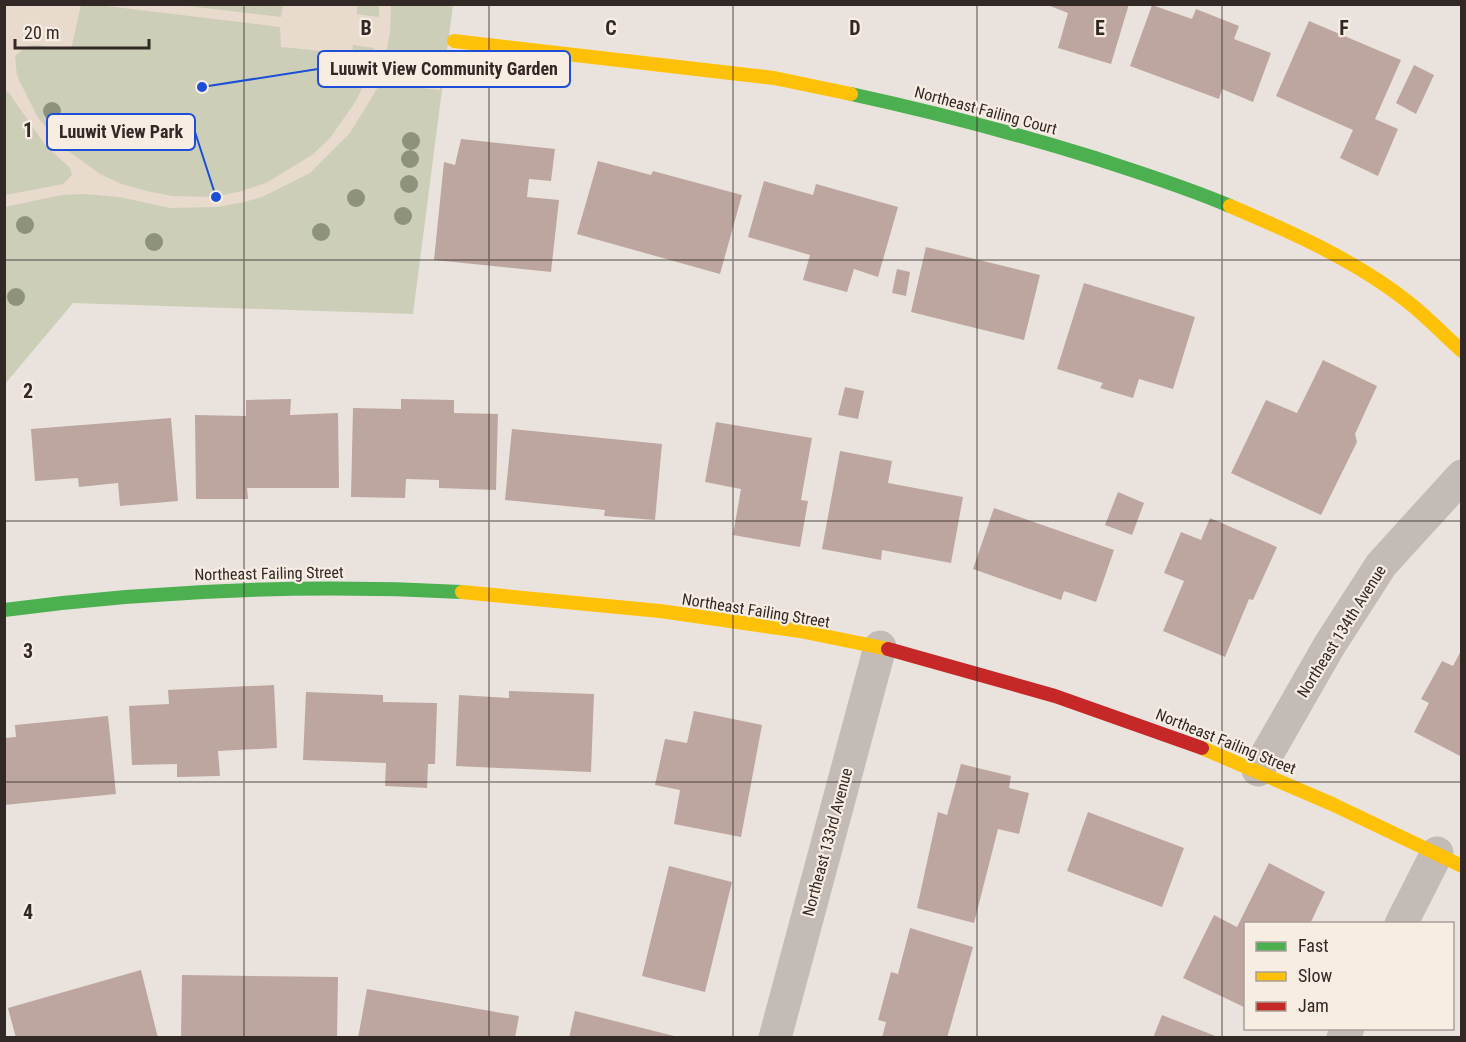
<svg xmlns="http://www.w3.org/2000/svg" width="1466" height="1042" font-family="'Roboto Condensed',sans-serif">
	<rect width="100%" height="100%" fill="#eae3dd"/>
	<path fill="#ccceb8" d="M5,5h448l-40,309 -340,-11 -68,81z"/>
	<path fill="#e8dacc" d="M180,5l101,12 2,-12h74v9l22,3v-12h12l-1,28 -8,39 59,12 -1,6 -60,-6 -30,49 -40,40 -48,24 -18,5 -26,5 -48,1 -51,-11 -35,-3 -22,1 -57,12v-12l58,-11 9,-9 -2,-7 -24,-22 -37,-53 -4,-3v-85h76l-10,44 -35,-4 -9,1 -12,10 2,20 21,42 29,32 33,24 22,10 25,7 25,5 41,1 29,-6 24,-8 46,-28 18,-17 26,-37 11,-23 7,-30 -21,-3 -1,9 -71,-7 -1,-20 -182,-22z"/>
	<path fill="#bda69f" d="M1045,4h84l-18,60 -53,-16 10,-35z
		M1152,5l40,14 4,-10 43,17 -5,13 37,14 -18,49 -31,-13 -3,10 -89,-33z
		M1309,21l92,39 -26,59 23,10 -20,47 -38,-18 13,-28 -77,-34z
		M1414,65l20,10 -18,39 -20,-11z
		M461,139l94,10 -4,32 -22,-2 -2,18 32,3 -8,72 -117,-12 10,-98 11,3z
		M598,161l53,14 2,-4 89,24 -22,79 -143,-40z
		M764,181l49,14 3,-11 82,23 -20,70 -24,-8 -7,23 -44,-12 7,-25 -62,-18z
		M926,247l114,28 -16,65 -113,-28z
		M897,269l13,3 -4,24 -14,-3z
		M1084,283l111,34 -22,72 -34,-10 -6,19 -33,-10 3,-5 -46,-14z
		M1323,360l54,26 -22,48 2,8 -36,73 -90,-42 35,-73 31,13z
		M845,387l19,4 -6,28 -20,-4z
		M291,399l-1,16 48,-2 1,75h-92l1,11h-52l-1,-84 51,1v-16z
		M401,399l53,1v13l44,1 -2,76 -57,-2v-8l-33,-1 -1,19 -54,-1 2,-89 48,1z
		M171,418l7,83 -58,5 -2,-23 -39,4 -1,-9 -43,3 -4,-52z
		M716,422l96,16 -11,62 7,1 -8,46 -67,-12 8,-46 -36,-7z
		M512,429l150,15 -7,76 -51,-4 1,-6 -100,-10z
		M840,451l52,10 -4,22 75,14 -12,66 -69,-13 -1,10 -59,-11z
		M1118,492l26,11 -12,32 -27,-10z
		M994,508l120,42 -18,52 -32,-11 -3,9 -88,-31z
		M1210,518l67,29 -24,53 -4,-1 -24,58 -62,-26 21,-50 -20,-8 17,-41 20,8z
		M1462,649v108l-48,-25 15,-29 -8,-4 21,-38 11,5z
		M274,685l3,63 -59,3 2,25 -43,1v-13l-45,1 -3,-59 40,-2 -1,-14z
		M509,691l85,3 -3,78 -135,-6 3,-71 50,3z
		M306,692l77,3v7l54,1 -2,61h-7l-1,24 -42,-2 1,-23 -83,-3z
		M694,711l68,14 -21,112 -67,-13 6,-34 -25,-5 10,-46 22,4z
		M108,716l8,78 -112,11v-67l12,-1 -1,-12z
		M961,764l50,12 -2,12 20,5 -10,41 -21,-5 -24,94 -57,-15 21,-96 9,3z
		M1088,812l96,36 -22,59 -95,-36z
		M1269,863l56,29 -15,32h-64v84l-63,-30 31,-63 23,12z
		M669,866l63,16 -27,110 -63,-16z
		M910,928l63,19 -26,91h-65l4,-16 -8,-2 13,-48 7,2z
		M141,970l17,68h-142l-8,-30z
		M182,975l156,2 -1,61h-156z
		M367,989l152,27 -4,22h-157z
		M575,1011l103,26v1h-109z
		M1162,1015l56,22v1h-65z"/>
	<g fill="none" stroke-linecap="round" stroke-linejoin="round">
		<path stroke="#c3bbb6" stroke-width="33" d="M1258,770l71,-124 52,-81 81,-89
			M1401,924l36,-71
			M775,1038l105,-391
			M1343,1038l5,-10"/>
		<path stroke="#4caf50" stroke-width="14" d="M851,94c83,18 163,39 244,64 46,15 91,29 135,48
			M4,610c153,-20 304,-26 458,-18"/>
		<path stroke="#ffc107" stroke-width="14" d="M454,41l320,37 77,16
			M1230,206c61,26 125,54 178,96 19,15 36,33 54,49
			M462,592l198,19 140,20 88,18
			M1202,748l130,56 130,62"/>
		<path stroke="#c62828" stroke-width="14" d="M888,649l167,47 147,52"/>
	</g>
	<g fill="#8f927b">
		<circle cx="52" cy="111" r="9"/>
		<circle cx="411" cy="141" r="9"/>
		<circle cx="410" cy="159" r="9"/>
		<circle cx="409" cy="184" r="9"/>
		<circle cx="356" cy="198" r="9"/>
		<circle cx="403" cy="216" r="9"/>
		<circle cx="25" cy="225" r="9"/>
		<circle cx="321" cy="232" r="9"/>
		<circle cx="154" cy="242" r="9"/>
		<circle cx="16" cy="297" r="9"/>
	</g>
	<path fill="none" stroke="#322926" stroke-width="1.5" stroke-opacity="0.55" d="M244,4v1034M489,4v1034M733,4v1034M977,4v1034M1222,4v1034M4,260h1458M4,521h1458M4,782h1458"/>
	<g text-anchor="middle" stroke-width="4.5" stroke-linejoin="round" paint-order="stroke">
		<g font-size="16" fill="#322926" stroke="#f8ede3">
			<text transform="translate(986 110) rotate(15)" y="6">Northeast Failing Court</text>
			<text transform="translate(269 573) rotate(-1)" y="6">Northeast Failing Street</text>
			<text transform="translate(756 610) rotate(9)" y="6">Northeast Failing Street</text>
			<text transform="translate(1341 631) rotate(-58)" y="6">Northeast 134th Avenue</text>
			<text transform="translate(1226 741) rotate(22)" y="6">Northeast Failing Street</text>
			<text transform="translate(827 842) rotate(-75)" y="6">Northeast 133rd Avenue</text>
		</g>
	</g>
	<g font-size="20" text-anchor="middle" font-weight="bold" fill="#322926" stroke="#f8ede3" stroke-width="4.5" stroke-linejoin="round" paint-order="stroke">
		<text x="366" y="35">B</text>
		<text x="611" y="35">C</text>
		<text x="855" y="35">D</text>
		<text x="1100" y="35">E</text>
		<text x="1344" y="35">F</text>
		<text x="28" y="137">1</text>
		<text x="28" y="398">2</text>
		<text x="28" y="658">3</text>
		<text x="28" y="919">4</text>
	</g>
	<path fill="none" stroke="#1d4ed8" stroke-width="2" d="M202 87L318 69M216 197L195 132"/>
	<g fill="#1d4ed8" stroke="#f8ede3" stroke-width="2">
		<circle cx="202" cy="87" r="6"/>
		<circle cx="216" cy="197" r="6"/>
	</g>
	<g fill="#f8ede3" stroke="#1d4ed8" stroke-width="2">
		<rect x="318" y="51" width="252" height="36" rx="6"/>
		<rect x="47" y="114" width="148" height="36" rx="6"/>
	</g>
	<g font-size="18" text-anchor="middle" font-weight="bold" fill="#322926">
		<text x="444" y="75">Luuwit View Community Garden</text>
		<text x="121" y="138">Luuwit View Park</text>
	</g>
	<rect width="1466" height="1042" fill="none" stroke="#322926" stroke-width="12"/>
	<rect x="1244" y="922" width="210" height="108" fill="#f8ede3" stroke="#a99f97" stroke-width="1.5"/>
	<rect x="1256" y="942" width="30" height="9" fill="#4caf50" stroke="#a99f97" stroke-width="1.5"/>
	<text x="1298" y="952" font-size="18" fill="#322926">Fast</text>
	<rect x="1256" y="972" width="30" height="9" fill="#ffc107" stroke="#a99f97" stroke-width="1.5"/>
	<text x="1298" y="982" font-size="18" fill="#322926">Slow</text>
	<rect x="1256" y="1002" width="30" height="9" fill="#c62828" stroke="#a99f97" stroke-width="1.5"/>
	<text x="1298" y="1012" font-size="18" fill="#322926">Jam</text>
	<path d="M15 39v9h134v-9" fill="none" stroke="#322926" stroke-width="3"/>
	<text x="24" y="39" font-size="18" fill="#322926" stroke="#f8ede3" stroke-width="4.5" paint-order="stroke">20 m</text>
</svg>
